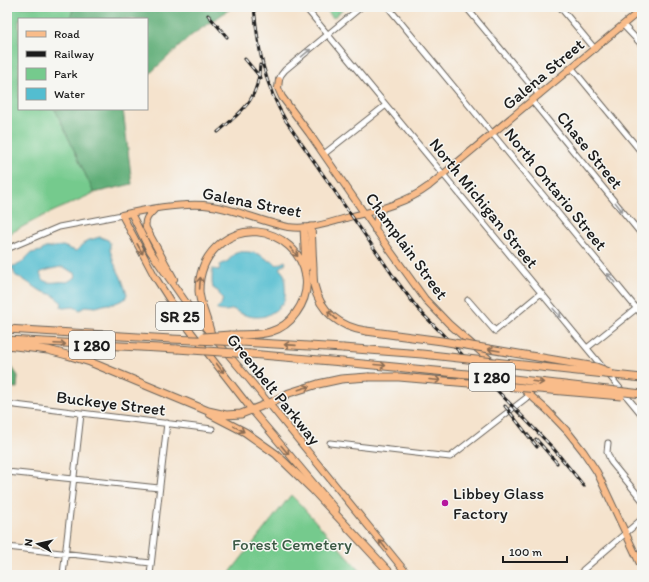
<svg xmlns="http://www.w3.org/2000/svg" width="649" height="582" font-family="Itim,sans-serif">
	<rect width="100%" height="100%" fill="#f6f6f2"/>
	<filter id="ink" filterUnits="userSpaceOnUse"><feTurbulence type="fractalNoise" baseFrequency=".025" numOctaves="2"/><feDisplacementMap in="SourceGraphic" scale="8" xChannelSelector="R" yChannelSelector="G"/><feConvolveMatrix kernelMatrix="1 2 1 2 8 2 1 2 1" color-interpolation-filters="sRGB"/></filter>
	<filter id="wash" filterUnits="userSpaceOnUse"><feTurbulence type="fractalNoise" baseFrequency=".012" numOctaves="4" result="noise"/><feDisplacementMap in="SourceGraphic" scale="16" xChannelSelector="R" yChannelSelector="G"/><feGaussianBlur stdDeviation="0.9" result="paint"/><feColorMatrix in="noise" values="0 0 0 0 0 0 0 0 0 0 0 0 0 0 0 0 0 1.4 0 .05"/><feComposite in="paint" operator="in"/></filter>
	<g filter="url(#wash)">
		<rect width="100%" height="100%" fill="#f5e3cd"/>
		<path fill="#75ca8d" stroke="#487354" d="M7,7h67l-4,12h-51v90h36l39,84 -53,24 -34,18z
			M324,7h22l-13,11z
			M291,495l7,7 66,73h-136z"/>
		<path fill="#60ae78" stroke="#3e654a" d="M74,7h159l-41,28 -45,41v-57h-77z
			M55,109h68l9,75 -38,9z
			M7,367h5l6,9 -1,12 -10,-1z"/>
		<path fill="#53bdd0" stroke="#386c76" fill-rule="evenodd" d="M100,237l8,3 2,3v7l4,13 7,14 6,17 -2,5 -12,5h-6l-11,3 -10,-1 -6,4 -6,-3 -11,1 -2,-1 1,-4 -9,-8 -12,-4 -20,-13 -5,-2 -2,-3v-4l-7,2v-3l13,-4 11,-11 10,-2 4,-3 18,-2 13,5 4,-3 6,-7zM62,267l13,6 1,4 -9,5c-10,-2 -24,6 -27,-9 3,-2 18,-6 22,-6z
			M239,252c11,-1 22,1 30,9h4l4,4 8,-4 1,2 -7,5 5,6 1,3c-1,10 3,18 -3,28l-3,1v2c-4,2 -10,7 -14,8 -10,3 -24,-1 -32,-7 -4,2 -12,3 -17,0l5,-4 2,-7 -4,-4v-2l-6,-4c-2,-7 0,-13 -1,-19l7,1 1,-5 8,-4 6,-7z"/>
	</g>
	<g filter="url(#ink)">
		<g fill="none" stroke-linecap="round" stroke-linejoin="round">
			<defs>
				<path id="minor" d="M305,7l337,408
					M388,7l254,308
					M466,7l73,88
					M560,7l35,42
					M623,25l19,20
					M572,68l70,85
					M279,80l2,-5 4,-5 76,-63
					M532,101l110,134
					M324,154l62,-49
					M7,249l52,-22 63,-12
					M468,300l27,31 46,-38
					M587,348l55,-44
					M7,404l205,25
					M330,443l120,14 80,-62
					M608,443l-1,9 4,10 31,38
					M7,472l152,16
					M7,547l144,16
					M583,570l59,-51
					M63,575l18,-161
					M150,575l17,-152"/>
				<path id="major" d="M279,80l-1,8 4,9 27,36 80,116 36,50 24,25 98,86 21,22 15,19 14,21 7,15 38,81
					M154,210c-5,5 -10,9 -8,18l28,51
					M131,213l19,38 44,63 55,65 159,196
					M375,230l2,-12 6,-10
					M336,510l-85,-101 -66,-85 -30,-47 -33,-62c26,-6 63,-13 90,-9 26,4 50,16 76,21 23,3 44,-5 65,-11 26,-6 55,-14 76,-30l213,-177"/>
				<path id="highway" d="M311,227c1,13 1,27 2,40 0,6 0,12 1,18 6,27 26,42 52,46
					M304,228l2,39
					M7,329l164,10
					M211,335c-3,-15 -11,-29 -12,-44 0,-19 7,-36 22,-48 46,-36 111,21 75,70 -6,9 -16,16 -26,19 -13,4 -27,2 -40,3
					M7,340l170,9
					M242,342l101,6
					M7,345l41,5 19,5 23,7 118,49 18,4 15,-1 31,-12 17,-9 29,-9 23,-5 27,-2
					M250,354l92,8
					M614,375l28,3
					M210,414l35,18 31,22 37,36 79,85"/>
			</defs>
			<use href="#minor" stroke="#68625a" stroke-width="7"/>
			<use href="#major" stroke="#68625a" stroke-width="8"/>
			<use href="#highway" stroke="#68625a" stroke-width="9"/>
			<use href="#minor" stroke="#fff" stroke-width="5"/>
			<use href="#major" stroke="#f9bc8a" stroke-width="6"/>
			<use href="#highway" stroke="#f9bc8a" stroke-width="7"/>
			<defs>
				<path id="rail" d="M254,7c4,42 10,77 32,114l110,159 22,29 135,139 31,38
					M208,15l19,22
					M245,59l16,19
					M218,132c25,-22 40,-31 42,-67
					M505,406l32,41
					M536,439l21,24"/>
			</defs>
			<use href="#rail" stroke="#1c1c1c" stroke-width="3"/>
			<use href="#rail" stroke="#f6f6f2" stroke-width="1.5" stroke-dasharray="4.5" stroke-linecap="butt"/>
			<defs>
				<path id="highway-bridge" d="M366,331l76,10 154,26 13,5
					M203,337l27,-2
					M171,339l71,3
					M343,348l79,6 192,21
					M177,349l73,5
					M342,362l146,14 154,18
					M368,377h31l222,19"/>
			</defs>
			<use href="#highway-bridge" stroke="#68625a" stroke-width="9" stroke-linecap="butt"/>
			<use href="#highway-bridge" stroke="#f9bc8a" stroke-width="7"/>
		</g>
		<defs><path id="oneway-shaft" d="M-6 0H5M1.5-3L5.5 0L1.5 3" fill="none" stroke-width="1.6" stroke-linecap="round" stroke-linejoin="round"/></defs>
		<g stroke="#999">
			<use href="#oneway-shaft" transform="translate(306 53) rotate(-40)"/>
			<use href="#oneway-shaft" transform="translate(619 207) rotate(51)"/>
			<use href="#oneway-shaft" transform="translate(611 278) rotate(-129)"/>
			<use href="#oneway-shaft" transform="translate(557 313) rotate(50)"/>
		</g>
		<g stroke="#8a6c53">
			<use href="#oneway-shaft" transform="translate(140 249) rotate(61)"/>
			<use href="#oneway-shaft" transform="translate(294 252) rotate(49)"/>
			<use href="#oneway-shaft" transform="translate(200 283) rotate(-86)"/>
			<use href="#oneway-shaft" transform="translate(332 315) rotate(-137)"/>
			<use href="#oneway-shaft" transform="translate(60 344) rotate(3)"/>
			<use href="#oneway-shaft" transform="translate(290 345) rotate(-176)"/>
			<use href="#oneway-shaft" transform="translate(494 350) rotate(-170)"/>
			<use href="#oneway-shaft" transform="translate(380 365) rotate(5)"/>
			<use href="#oneway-shaft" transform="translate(220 368) rotate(52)"/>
			<use href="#oneway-shaft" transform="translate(435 380) rotate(5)"/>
			<use href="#oneway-shaft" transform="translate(538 382) rotate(7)"/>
			<use href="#oneway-shaft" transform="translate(304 388) rotate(-18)"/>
			<use href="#oneway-shaft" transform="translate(239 429) rotate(29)"/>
			<use href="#oneway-shaft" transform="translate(285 450) rotate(50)"/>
			<use href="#oneway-shaft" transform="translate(383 545) rotate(-129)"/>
		</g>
	</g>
	<circle fill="#b5179e" stroke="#f6f6f2" stroke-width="1.5" cx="445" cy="503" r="4"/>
	<g text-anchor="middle" stroke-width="3" stroke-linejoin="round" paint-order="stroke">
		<g fill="#f6f6f2" stroke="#5d5d5c" stroke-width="1">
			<rect x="156" y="302" width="48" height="28" rx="3"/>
			<rect x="69" y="331" width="46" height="28" rx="3"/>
			<rect x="469" y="363" width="46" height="28" rx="3"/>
		</g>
		<g font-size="16" font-weight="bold" fill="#1c1c1c">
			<text x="180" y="322">SR 25</text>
			<text x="92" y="351">I 280</text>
			<text x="492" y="383">I 280</text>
		</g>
		<g font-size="17" fill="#1c1c1c" stroke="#f6f6f2">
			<text transform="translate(543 74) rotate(-40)" y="6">Galena Street</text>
			<text transform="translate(590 150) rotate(51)" y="6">Chase Street</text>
			<text transform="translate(556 189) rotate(51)" y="6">North Ontario Street</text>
			<text transform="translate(252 202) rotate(11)" y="6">Galena Street</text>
			<text transform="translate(484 203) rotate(51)" y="6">North Michigan Street</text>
			<text transform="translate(407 246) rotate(54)" y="6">Champlain Street</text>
			<text transform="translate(274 389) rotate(51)" y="6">Greenbelt Parkway</text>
			<text transform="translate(111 403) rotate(7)" y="6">Buckeye Street</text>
		</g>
		<g font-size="17" fill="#1c1c1c" stroke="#f6f6f2" text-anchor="start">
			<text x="453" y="499">Libbey Glass<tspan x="453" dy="20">Factory</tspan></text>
		</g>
		<g font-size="17" fill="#3b5944" stroke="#f6f6f2">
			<text x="292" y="550">Forest Cemetery</text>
		</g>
	</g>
	<rect width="649" height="582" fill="none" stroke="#f6f6f2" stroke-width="24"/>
	<rect x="18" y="18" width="130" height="92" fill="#f6f6f2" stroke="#9f9f9c"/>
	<rect x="26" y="31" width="20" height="6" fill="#f9bc8a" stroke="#9f9f9c"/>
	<text x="54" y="38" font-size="12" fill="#1c1c1c">Road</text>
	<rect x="26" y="51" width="20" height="6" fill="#1c1c1c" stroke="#9f9f9c"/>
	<text x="54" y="58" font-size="12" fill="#1c1c1c">Railway</text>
	<rect x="26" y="68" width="20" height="12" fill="#75ca8d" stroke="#9f9f9c"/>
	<text x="54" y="78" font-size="12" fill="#1c1c1c">Park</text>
	<rect x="26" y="88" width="20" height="12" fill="#53bdd0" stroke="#9f9f9c"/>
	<text x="54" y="98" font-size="12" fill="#1c1c1c">Water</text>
	<g transform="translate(38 544) rotate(278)" stroke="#f6f6f2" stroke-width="3" paint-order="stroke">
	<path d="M0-3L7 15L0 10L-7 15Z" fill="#1c1c1c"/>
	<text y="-6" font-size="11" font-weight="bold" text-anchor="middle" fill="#1c1c1c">N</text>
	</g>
	<path d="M503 556v6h64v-6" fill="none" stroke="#1c1c1c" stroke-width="2"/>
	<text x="509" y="556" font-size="12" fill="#1c1c1c" stroke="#f6f6f2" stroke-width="3" paint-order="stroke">100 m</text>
</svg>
